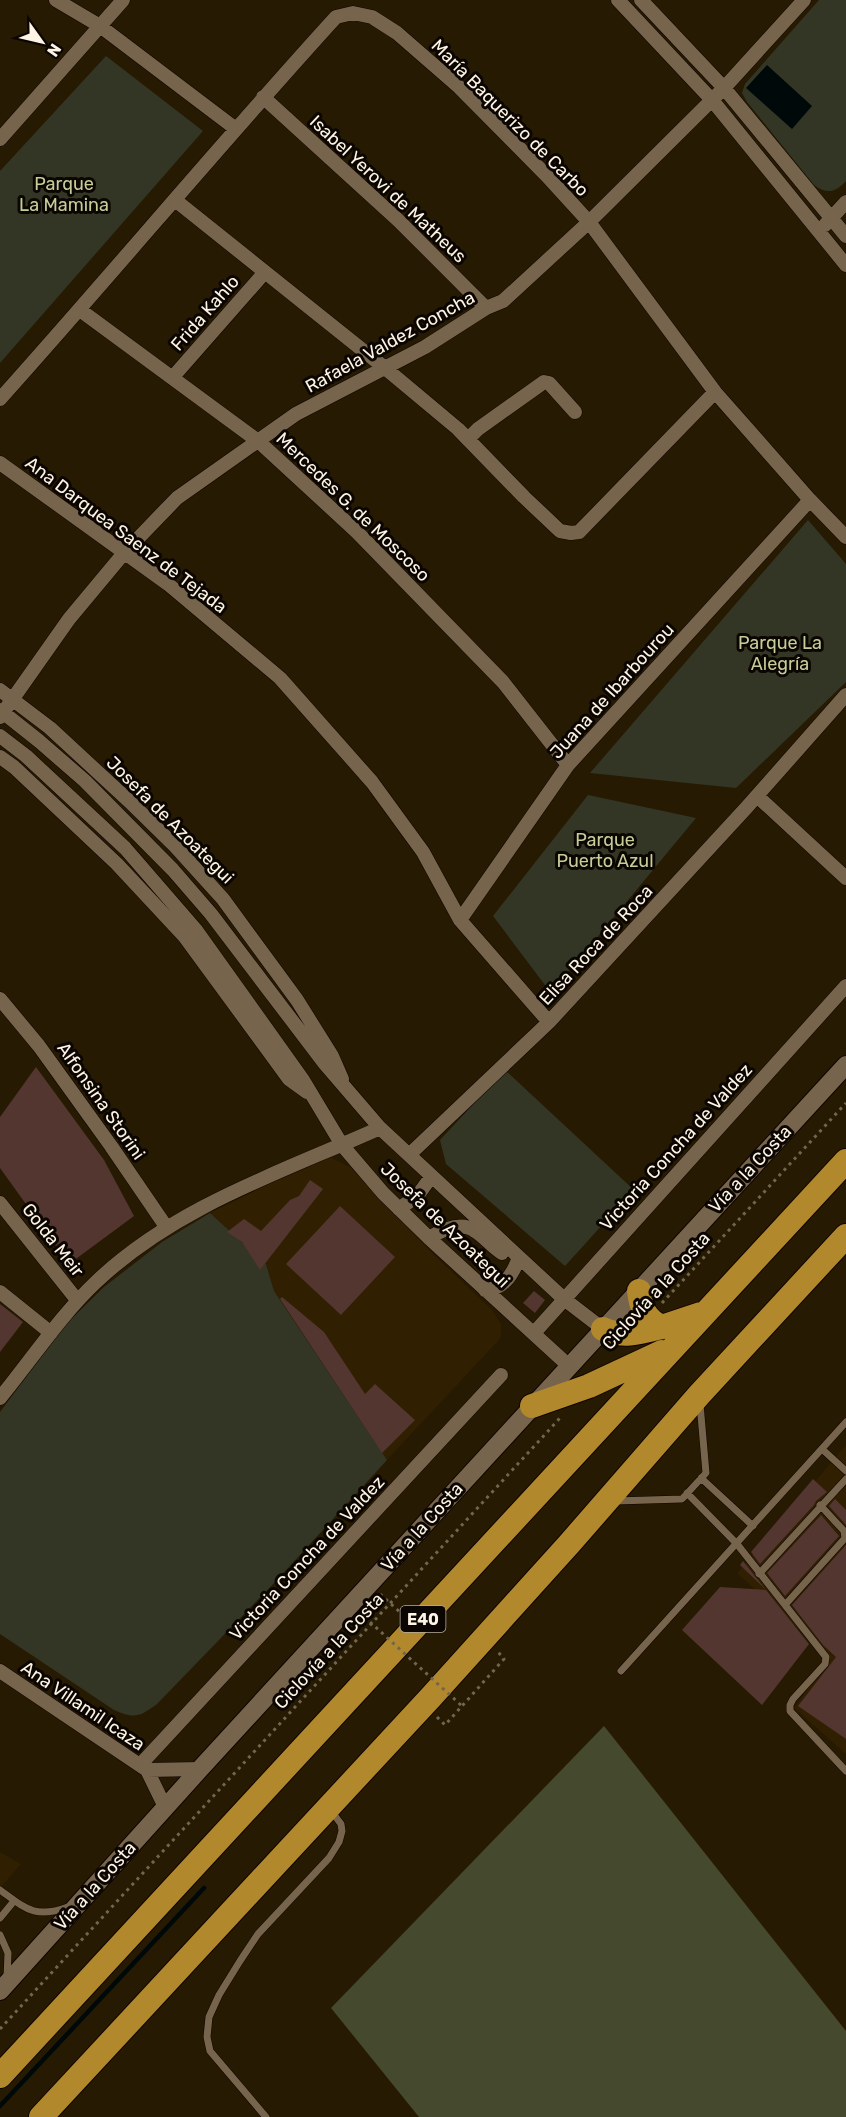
<svg xmlns="http://www.w3.org/2000/svg" width="846" height="2117" font-family="Rubik,sans-serif">
	<rect width="100%" height="100%" fill="#271a02"/>
	<path fill="#301f00" d="M332,1158l18,9 80,84 62,59 9,14v13l-4,5 -110,118 -113,-169 -8,-27 -56,-51 109,-54z
		M846,1445v309l-52,-46 36,-50 -93,-85z
		M0,1852l21,12 -21,24z"/>
	<path fill="#333624" d="M819,0h27v181c-10,11 -19,14 -32,4l-67,-83 -5,-9 3,-9z
		M106,56l97,75 -203,232v-192z
		M808,520l38,44v118l-110,106 -146,-15z
		M588,795l108,23 -145,175 -58,-77z
		M505,1070l129,120 -69,76 -119,-102 -6,-24z
		M210,1213l56,51 8,27 113,169 -110,120 -120,124c-18,13 -22,15 -43,6l-114,-76v-222l66,-88 38,-37 58,-45z"/>
	<path fill="#45492e" d="M604,1726l242,305v86h-427l-88,-109z"/>
	<path fill="#00090a" d="M767,65l45,41 -20,23 -46,-41z"/>
	<g fill="none" stroke-linecap="round" stroke-linejoin="round">
		<path stroke="#00090a" stroke-width="4.5" d="M0,2106l204,-218"/>
	</g>
	<path fill="#52362f" d="M36,1067l68,93 30,56 -65,48 -69,-96v-51z
		M310,1180l13,9 -63,81 -18,-28 -15,-10 17,-13 17,12 29,-31 9,-4z
		M340,1206l55,51 -54,58 -55,-51z
		M534,1291l11,9 -10,13 -12,-10z
		M282,1297l42,35 41,62 10,-10 40,36 -33,33 -102,-154z
		M0,1304l23,18 -23,30z
		M813,1479l14,13 -11,9 -2,4 -54,59 -9,-12z
		M835,1499l11,11v15l-17,-19z
		M821,1515l18,21 -54,60 -18,-23z
		M846,1545v194l-48,-33 38,-49 -13,-12 -31,-40z
		M743,1561l66,83 -47,61 -80,-75 38,-43 46,3 -26,-25z"/>
	<g fill="none" stroke-linecap="round" stroke-linejoin="round">
		<defs>
			<path id="service" d="M822,1449l24,22
				M701,1478l52,48
				M687,1493l50,51 89,113 -1,7 -32,35 -3,6v6l56,60
				M615,1501l67,-2 24,-26 -6,-69
				M759,1574l87,-95
				M785,1605l60,-67 -1,-7 -24,-26
				M621,1671l225,-249
				M0,1890c26,19 35,29 68,17
				M0,1918l14,-17
				M0,1935l8,18 -1,25
				M266,2117l-56,-66 -3,-14 2,-20 10,-22 21,-34 18,-27 71,-76 10,-16 3,-11 -1,-7 -9,-12"/>
			<path id="minor" d="M56,0l44,26 136,103
				M618,0l94,100 134,165
				M641,0l83,88 122,148
				M263,97l135,123 88,88
				M0,139l123,-139
				M175,200l210,168 73,61 66,68 36,34 11,2 8,-1 136,-140
				M825,225l21,-23
				M80,310l178,131 99,91 146,150 65,83
				M172,378l93,-106
				M0,399c113,-126 222,-257 336,-382l17,-4 19,4 25,16 62,54 88,89 42,46 126,170 95,108 36,37
				M468,439l10,-10 66,-47 5,1 26,29
				M0,463l168,121 112,94 92,104 51,70 37,68 89,102
				M0,690l50,38 78,72 47,46 48,53 74,101 35,56 10,23
				M0,710l39,31 46,40 88,89 38,44 114,150 55,64 184,171 39,30
				M0,717l69,-98 55,-66 53,-55 119,-84 129,-67 61,-39 17,-7 86,-79 135,-134 80,-88
				M0,736l26,20 99,92 71,82 107,150 39,65 41,48 46,45 140,128
				M0,757l14,10 103,97 68,73 104,142 18,13
				M757,796l89,82
				M460,920l108,-155 242,-265
				M0,999l39,47 72,100 56,82
				M410,1154l139,-132 198,-215 99,-112
				M0,1203l77,97
				M399,1209l19,-14 13,-18
				M429,1238c13,-8 32,-17 46,-7 10,6 17,16 27,22
				M485,1290c20,-2 27,-15 34,-32
				M0,1292l51,41
				M534,1333l312,-347
				M0,1398c32,-39 60,-82 96,-116 80,-76 186,-110 284,-154
				M0,1671l147,99 18,37
				M140,1765l361,-390
				M147,1770l53,-1"/>
			<path id="tertiary" d="M0,1991l200,-222 646,-704"/>
			<path id="trunk" d="M639,1291c2,17 6,28 23,36l39,-13
				M603,1329c19,9 39,3 59,-2
				M532,1406l57,-20 73,-34
				M0,2076l846,-915
				M41,2117l390,-420 139,-154 129,-148 147,-159"/>
		</defs>
		<use href="#service" stroke="#100400" stroke-width="8"/>
		<use href="#minor" stroke="#100400" stroke-width="15"/>
		<use href="#tertiary" stroke="#100400" stroke-width="20"/>
		<use href="#trunk" stroke="#100400" stroke-width="26"/>
		<path stroke="#726651" stroke-width="3" stroke-dasharray="3 4.5" stroke-linecap="butt" d="M662,1303l184,-200
			M380,1594l22,20
			M437,1717l8,8 59,-66 -6,-7 -2,2
			M0,2029l560,-611"/>
		<use href="#service" stroke="#76654c" stroke-width="7"/>
		<use href="#minor" stroke="#76654c" stroke-width="14"/>
		<use href="#tertiary" stroke="#76654c" stroke-width="18"/>
		<use href="#trunk" stroke="#b1882b" stroke-width="24"/>
		<path stroke="#726651" stroke-width="3" stroke-dasharray="3 4.5" stroke-linecap="butt" d="M359,1612l103,94"/>
	</g>
	<g text-anchor="middle" stroke-width="6" stroke-linejoin="round" paint-order="stroke">
		<rect fill="#0b0601" stroke="#b4ada1" stroke-width="1.5" x="400.5" y="1606" width="45" height="26" rx="4.5"/>
		<g font-size="16" font-weight="bold" fill="#fdf4e5">
			<text x="423" y="1625">E40</text>
		</g>
		<g font-size="18" fill="#fdf4e5" stroke="#0b0601">
			<text transform="translate(510 118) rotate(45)" y="6">María Baquerizo de Carbo</text>
			<text transform="translate(388 189) rotate(43)" y="6">Isabel Yerovi de Matheus</text>
			<text transform="translate(205 313) rotate(-49)" y="6">Frida Kahlo</text>
			<text transform="translate(390 342) rotate(-29)" y="6">Rafaela Valdez Concha</text>
			<text transform="translate(353 507) rotate(44)" y="6">Mercedes G. de Moscoso</text>
			<text transform="translate(126 535) rotate(37)" y="6">Ana Darquea Saenz de Tejada</text>
			<text transform="translate(612 691) rotate(-48)" y="6">Juana de Ibarbourou</text>
			<text transform="translate(170 820) rotate(45)" y="6">Josefa de Azoategui</text>
			<text transform="translate(596 945) rotate(-47)" y="6">Elisa Roca de Roca</text>
			<text transform="translate(101 1101) rotate(55)" y="6">Alfonsina Storini</text>
			<text transform="translate(676 1147) rotate(-48)" y="6">Victoria Concha de Valdez</text>
			<text transform="translate(750 1169) rotate(-47)" y="6">Vía a la Costa</text>
			<text transform="translate(445 1225) rotate(44)" y="6">Josefa de Azoategui</text>
			<text transform="translate(53 1240) rotate(52)" y="6">Golda Meir</text>
			<text transform="translate(656 1291) rotate(-48)" y="6">Ciclovía a la Costa</text>
			<text transform="translate(422 1527) rotate(-48)" y="6">Vía a la Costa</text>
			<text transform="translate(307 1558) rotate(-47)" y="6">Victoria Concha de Valdez</text>
			<text transform="translate(329 1651) rotate(-47)" y="6">Ciclovía a la Costa</text>
			<text transform="translate(83 1706) rotate(34)" y="6">Ana Villamil Icaza</text>
			<text transform="translate(95 1886) rotate(-48)" y="6">Vía a la Costa</text>
		</g>
		<g font-size="18" fill="#c6ce98" stroke="#0b0601">
			<text x="64" y="190">Parque<tspan x="64" dy="21">La Mamina</tspan></text>
			<text x="780" y="649">Parque La<tspan x="780" dy="21">Alegría</tspan></text>
			<text x="605" y="846">Parque<tspan x="605" dy="21">Puerto Azul</tspan></text>
		</g>
	</g>
	<g transform="translate(42 42) rotate(124)" stroke="#0b0601" stroke-width="4.5" paint-order="stroke">
	<path d="M0-4.5L10 22L0 15L-10 22Z" fill="#fdf4e5"/>
	<text y="-9" font-size="16" font-weight="bold" text-anchor="middle" fill="#fdf4e5">N</text>
	</g>
</svg>
